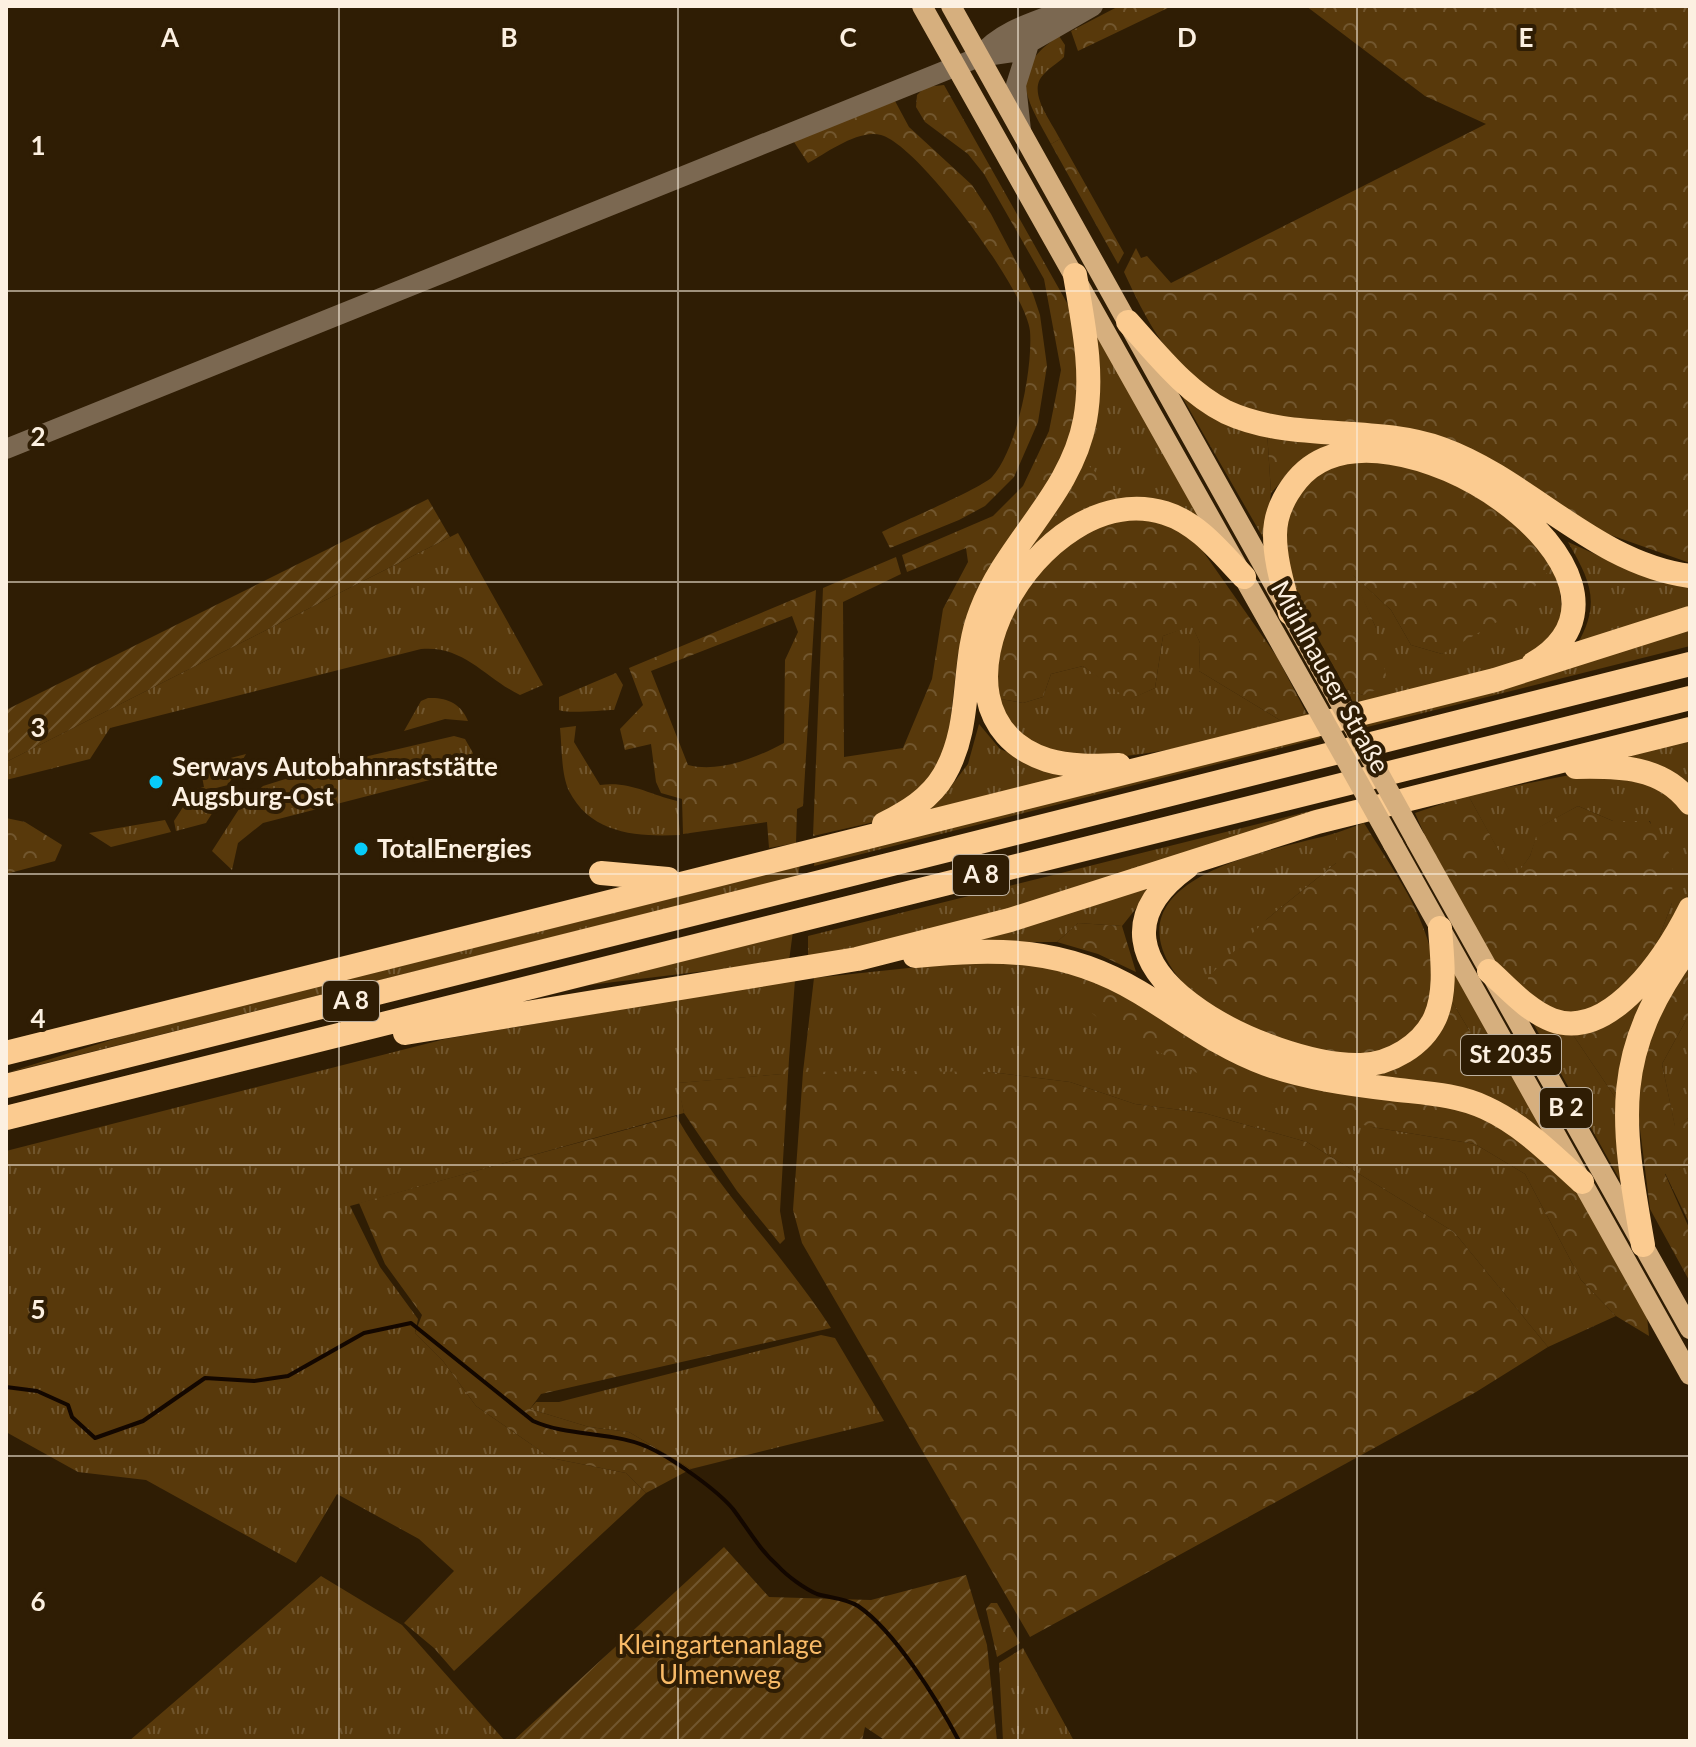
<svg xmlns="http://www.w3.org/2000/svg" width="1696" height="1747" font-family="Lato,sans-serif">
	<defs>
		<pattern id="grass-tufts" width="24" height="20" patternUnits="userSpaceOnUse" patternTransform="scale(2)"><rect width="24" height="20" fill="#58390b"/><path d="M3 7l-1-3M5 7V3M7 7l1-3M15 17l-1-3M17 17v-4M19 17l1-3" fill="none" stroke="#71562e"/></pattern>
		<pattern id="forest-crowns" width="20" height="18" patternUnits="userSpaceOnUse" patternTransform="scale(2)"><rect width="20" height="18" fill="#58390b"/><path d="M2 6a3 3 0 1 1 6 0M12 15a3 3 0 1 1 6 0" fill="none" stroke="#71562e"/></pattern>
		<pattern id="garden-furrows" width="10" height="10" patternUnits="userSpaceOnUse" patternTransform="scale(2)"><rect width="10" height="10" fill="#58390b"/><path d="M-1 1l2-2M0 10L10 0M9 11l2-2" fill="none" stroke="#71562e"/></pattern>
	</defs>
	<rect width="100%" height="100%" fill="#2f1d04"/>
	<path fill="url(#grass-tufts)" d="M1059,36l6,9 -1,12c-6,6 -14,10 -20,17 -18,17 7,47 16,65l-9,5c-25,-46 -45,-73 8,-108z
		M1096,333l116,202 -196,31z
		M1177,388l90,43 4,62 -6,48z
		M458,533l85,152 -23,10c-35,-17 -56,-50 -99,-46l-311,79 -20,31 -84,21v-18z
		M1568,542l81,36 41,7v24l-113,36c24,-42 14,-63 -9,-103z
		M1557,562l6,60 -24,30 -33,14 -152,38 -8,-15 17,6 13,-67 -25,-55 40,37 20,35 31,9z
		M1690,623v23l-323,81 -3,-6z
		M1192,625l8,18 -1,28 84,51c-64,16 -197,58 -255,21 -16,-11 -23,-29 -33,-45l28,5 20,-6 8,-23 32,-8 47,33 25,-11 8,-52z
		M616,673l7,12 -9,25c-12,0 -46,4 -55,0v-13z
		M428,698c18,-1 33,5 40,23l-23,-2 -41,12 17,-30z
		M979,724l21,25 72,30 -151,38 20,-18 27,-35z
		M576,726l-2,16 26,43c30,-4 48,9 77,16l3,34c-43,2 -89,-1 -111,-44 -8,-17 -7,-44 -9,-63z
		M1317,732l3,6 -506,128 1,-12z
		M454,736l11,3 8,14 -11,15 -13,7 -186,48 -25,20 -6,27 -20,-19 29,-45 22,-20 67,-21z
		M1690,736v52l-85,-30z
		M246,754l-18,31 -56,14 -1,-3 33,-9 -4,-21z
		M1570,775l76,5 39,28 5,8v77l-34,53 16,-43 -22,-82h-37l-35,-15 -38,21 -10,29 -16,23 -46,-84z
		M226,791l-20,32 -30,8 -2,-10 11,-17z
		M1354,800l3,4 -282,92 -267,64v-24z
		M165,820l6,12 -60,15 -22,-14z
		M1336,833v30l-69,56 -59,87c-20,-16 -41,-37 -47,-62 -18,-75 125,-96 175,-111z
		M800,864l-2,12 -792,197 146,-46z
		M1154,886l-32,40 -44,-3 -21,19h-89z
		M793,931l-4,30 -200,24z
		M1451,959l104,180 -22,-16 -71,-32 10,-56 -21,-35z
		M975,961l99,7 298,159 103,17 50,30 56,106 35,36 -68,31 -94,-115 -147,-90 -103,-29 -69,-9 -65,-22 -79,-10h-188l11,-94z
		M795,980l-6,79 -6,1v14l-105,9 6,30 -334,93 30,61 38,52 -3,14 28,28 33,45 75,52 75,15 20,20 -192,178 -20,-23 -30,-25 50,-52 -35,-32 -82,-45 -41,69 -150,-83 -68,-8 -72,-40v-281l439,-112z
		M1690,1013v104l-15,10 -13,-63z
		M1528,1014l41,15 52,77 5,85z
		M1690,1165v60l-25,-52z
		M821,1335l14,3 49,83 -193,48 -62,-37 -40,-5 -59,-18 6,-7h23z
		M321,1576l81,49 103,116h-376z
		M1023,1648l51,93h-71l-4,-78z"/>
	<path fill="url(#forest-crowns)" fill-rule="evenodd" d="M1119,6h53l-94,45 -7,-20z
		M1306,6h384v557l-414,-146c-85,-21 -117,-68 -152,-145l12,-24 5,10 6,-2 24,27 315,-159 -61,-28z
		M944,85l127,225 10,89 -17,61 -93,160 -13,33 -11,97 -22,41 -42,29 -70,16 10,-248 73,-31 5,17 -58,28 1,155 59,-9 29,-69 11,-70 25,-47 -2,-14 -59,24 -5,-17 91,-39 30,-30 26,-55 12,-61 -17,-91 -60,-105 -16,-20 -43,-32 -9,-15 1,-12 8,-8z
		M895,101l14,26 63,58 19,29 42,80 7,21 7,51 -9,56 -24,55 -29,29 -26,14 -69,28 -8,-16c21,-11 98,-43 110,-55 25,-27 41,-109 38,-146 -4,-40 -111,-186 -149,-196 -23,-6 -54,18 -73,28l-16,-24z
		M1060,139l64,114 -6,11 -67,-120z
		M1267,431l73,9 -41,22 -28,31z
		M1381,460l59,16 64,38 53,48 -48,53 -67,39 -31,-9 -20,-35 -38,-35 23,53 12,57 -25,10 -17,-6c-30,-57 -98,-154 -34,-208 6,-5 13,-13 19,-15 15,-5 35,-4 50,-6z
		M1084,461l38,37 -41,9 -38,24 25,-34z
		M1143,518l45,12 89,127 31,59 -25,6 -84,-51 1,-28 -8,-17 -29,10 -8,52 -26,12 -46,-34 -32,8 -8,23 -20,6 -28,-5v-49l16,-44 51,-58 50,-25z
		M816,590l-13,216 -6,3 -1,34 -27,5 -2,-26 -84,12 -1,-35 -21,-6 -5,-11 -5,-38 -26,6 -5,-21 23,-24 -14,-37zM792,616l6,16 -13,28 -1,83c-28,15 -65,30 -96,22l-37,-94z
		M1468,795l46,83 16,-22 9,-29 39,-21 35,15h36l24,38 -1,44 -16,43 -19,27 -48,43 -44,-4 -35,-29 -23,-32 -46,-78 -26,-60z
		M6,818l19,4 37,23 -7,16 -49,13z
		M1364,823c23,38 51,75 64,118 9,31 12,66 -13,90 -59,58 -146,5 -207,-25v-29l59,-58 69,-56v-30z
		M1078,923l44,3 14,46 -38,-18 -41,-12z
		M1690,966v47l-28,51 13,62 15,-9v48l-25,9 25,56v52l-40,-73 -13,-104 3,-33 16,-55z
		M1083,973l53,24 351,116 88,72 72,132 2,19 -33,-20 -35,-36 -56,-106 -50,-30 -103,-17 -137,-33 -136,-75 -22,-19z
		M1651,985l-30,121 -52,-77z
		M1451,1000l21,35 8,31 -18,25 -99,-16z
		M783,1059h6l-9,152 5,28 -5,5 -43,-53 -53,-78 -7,-30 105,-9z
		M893,1071l98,1 79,10 65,22 69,9 103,29 147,90 94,115 -72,45 -446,245 -228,-394 -9,-33 10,-138z
		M676,1116c44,77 107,138 155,212l-290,66 -11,15 59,18 40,5 62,37 -45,24 -20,-20 -75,-15 -75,-52 -33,-45 -28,-28 7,-18 -37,-51 -26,-61z
		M991,1603h6l23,40 -23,14 -11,-48z"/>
	<path fill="url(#garden-furrows)" d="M428,499l22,38 -444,225v-52z
		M724,1547l45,50 102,3 95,-25 21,70 10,96h-111l-21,-14 -3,14h-349z"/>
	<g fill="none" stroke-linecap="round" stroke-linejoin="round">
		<path stroke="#130700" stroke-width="4" d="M6,1387l31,4 31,14 4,12 23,21 48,-17 62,-43 49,3 34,-5 76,-43 47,-10 122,98c38,17 85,9 123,30 21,11 61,39 77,58 15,20 26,40 45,57 9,10 27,23 39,28 13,4 29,4 41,12 37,25 80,95 101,135"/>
		<path stroke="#7b6851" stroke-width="20" d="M979,57c22,-29 65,-38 97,-51
			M1021,130l-5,-45 13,-41
			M6,449l973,-392 34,-5 80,-46"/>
		<path stroke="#d6af7e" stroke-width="20" d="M922,6l385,684
			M951,6l379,679
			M1416,840l274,489
			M1393,844l297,531"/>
		<path stroke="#fbcb90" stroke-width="24" d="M1128,322c29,32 58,70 98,90 67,31 147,12 216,37 88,32 152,114 248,127
			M1290,613c-6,-25 -15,-51 -15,-78 0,-21 9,-39 22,-55 86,-104 384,98 236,184
			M1119,765c-23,1 -50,2 -72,-5 -142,-47 -8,-286 118,-247 33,10 56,40 79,64
			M1576,767c42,-1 87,-1 114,36
			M884,824c23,-12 46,-25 60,-49 30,-51 16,-111 37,-164 26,-69 90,-116 104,-191 9,-48 -2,-97 -10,-145
			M1187,867c-136,98 86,201 174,198 29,-1 61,-19 74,-47 12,-27 7,-61 5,-90
			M601,873l67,6
			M915,956c84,-8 149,-9 224,36 42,25 80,55 127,72 40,14 82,20 125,25 32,4 66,5 95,19 37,17 66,47 96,74
			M1489,971c19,17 39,40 63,49 59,22 116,-67 138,-111
			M405,1033l452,-74 153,-39 307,-98 373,-93
			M6,1053l1489,-373 195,-62
			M6,1086l1684,-422
			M6,1118l1684,-420
			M1643,1245c-22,-125 -33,-192 47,-299"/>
		<path stroke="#d6af7e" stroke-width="20" d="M1330,685l86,155
			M1307,690l86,154"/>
	</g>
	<path fill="none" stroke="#fcf0e1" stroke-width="2" stroke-opacity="0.55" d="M339,6v1735M678,6v1735M1018,6v1735M1357,6v1735M6,291h1684M6,582h1684M6,874h1684M6,1165h1684M6,1456h1684"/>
	<g fill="#07cbf9" stroke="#2f1d04" stroke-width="3">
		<circle cx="156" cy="782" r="8"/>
		<circle cx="361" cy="849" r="8"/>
	</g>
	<g text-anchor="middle" stroke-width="8" stroke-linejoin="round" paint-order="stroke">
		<g fill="#2f1d04" stroke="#beb19f" stroke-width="2">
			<rect x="953" y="855" width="56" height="40" rx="6"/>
			<rect x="323" y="981" width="56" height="40" rx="6"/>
			<rect x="1461" y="1035" width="100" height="40" rx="6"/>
			<rect x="1540" y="1088" width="52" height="40" rx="6"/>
		</g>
		<g font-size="24" font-weight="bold" fill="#fcf0e1">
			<text x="981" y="883">A 8</text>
			<text x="351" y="1009">A 8</text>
			<text x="1511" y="1063">St 2035</text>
			<text x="1566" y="1116">B 2</text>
		</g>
		<g font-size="26" fill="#fcf0e1" stroke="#2f1d04">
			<text transform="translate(1330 677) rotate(61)" y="9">Mühlhauser Straße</text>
		</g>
		<g font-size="26" font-weight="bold" fill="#fcf0e1" stroke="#2f1d04" text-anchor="start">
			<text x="172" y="776">Serways Autobahnraststätte<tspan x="172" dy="30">Augsburg-Ost</tspan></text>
			<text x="377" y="858">TotalEnergies</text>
		</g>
		<g font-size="26" fill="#f8ba67" stroke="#2f1d04">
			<text x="720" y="1654">Kleingartenanlage<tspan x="720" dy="30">Ulmenweg</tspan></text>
		</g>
	</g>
	<g font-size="26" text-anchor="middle" font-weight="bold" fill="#fcf0e1" stroke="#2f1d04" stroke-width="8" stroke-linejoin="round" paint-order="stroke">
		<text x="170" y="47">A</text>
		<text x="509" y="47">B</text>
		<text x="848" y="47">C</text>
		<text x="1187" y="47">D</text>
		<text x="1526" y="47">E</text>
		<text x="38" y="155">1</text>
		<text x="38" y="446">2</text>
		<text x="38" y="737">3</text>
		<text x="38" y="1028">4</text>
		<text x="38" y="1319">5</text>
		<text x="38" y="1611">6</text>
	</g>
	<rect width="1696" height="1747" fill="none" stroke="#fcf0e1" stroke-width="16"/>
</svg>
